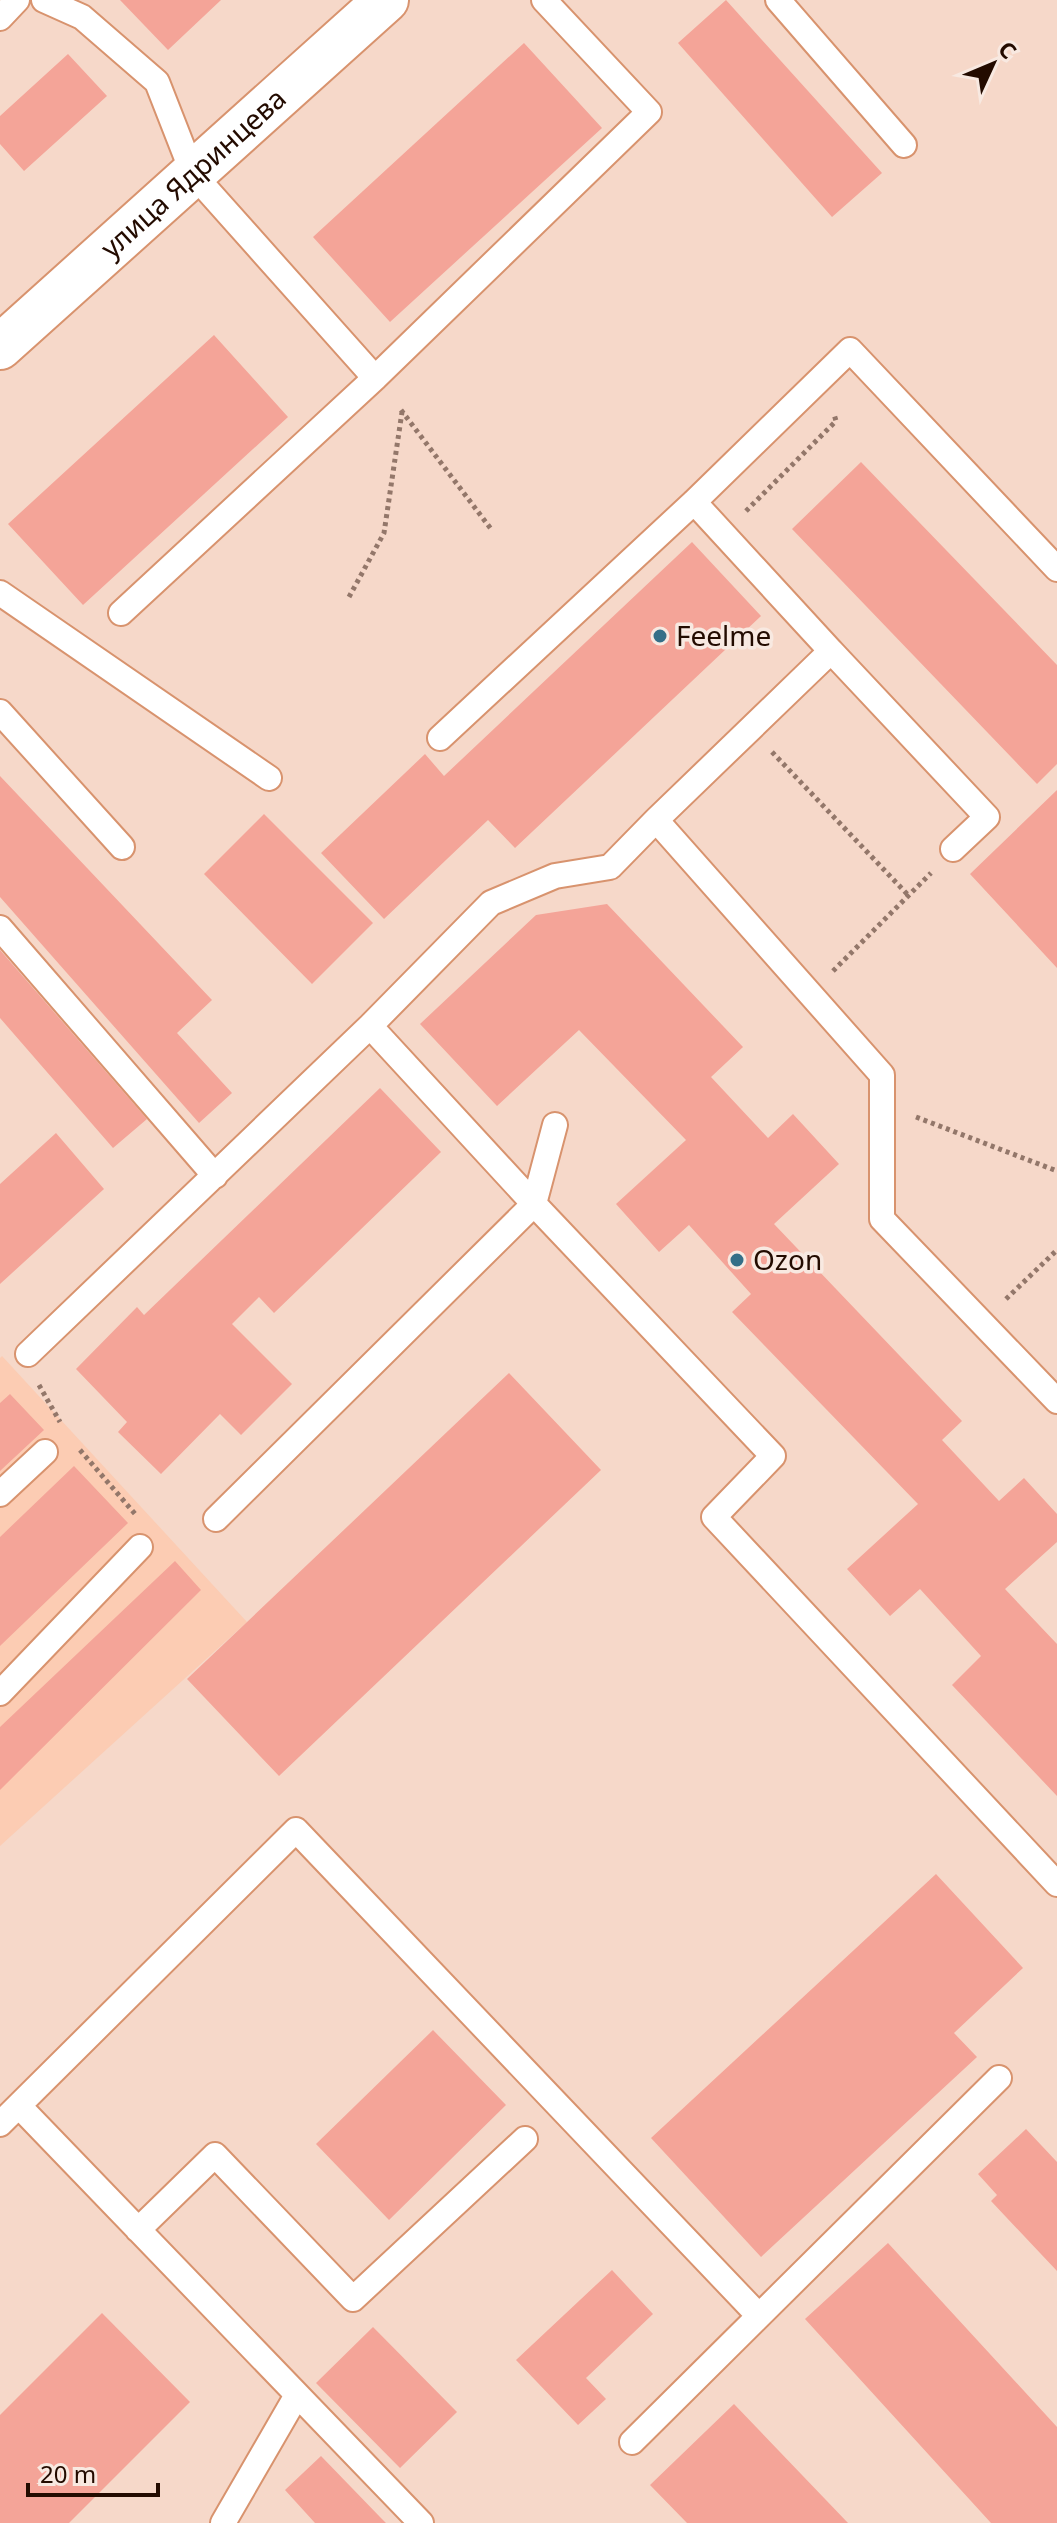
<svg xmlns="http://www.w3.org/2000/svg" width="1057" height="2523" font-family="'Noto Sans',sans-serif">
	<rect width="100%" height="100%" fill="#f6d8c9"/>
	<path fill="#fcccb3" d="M2,1356l245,266 -247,224v-488z"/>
	<path fill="#f4a498" d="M120,0h101l-53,50z
		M726,0l156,173 -50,44 -154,-174z
		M524,43l78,85 -212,194 -77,-85z
		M68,54l39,42 -83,75 -24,-27v-28z
		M214,335l74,82 -205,188 -75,-81z
		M861,462l196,203v99l-20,20 -245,-255z
		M692,542l69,74 -246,232 -27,-28 -104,99 -63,-66 104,-99 19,22z
		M0,776l212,224 -35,33 55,60 -33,30 -199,-226z
		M1057,790v178l-87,-94z
		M264,814l109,109 -61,61 -108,-110z
		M607,904l136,143 -32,30 57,61 25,-24 46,50 -65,60 188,197 -20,19 57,61 25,-23 33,36v28l-52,47 52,55v152l-105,-111 29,-29 -61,-67 -30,27 -43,-47 71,-65 -186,-192 19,-18 -62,-69 -30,27 -43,-48 70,-64 -107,-110 -82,76 -77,-82 116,-109z
		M0,950l147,169 -34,29 -113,-130z
		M380,1088l61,64 -167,161 -15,-16 -27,27 60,60 -51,51 -21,-21 -59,60 -43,-42 9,-10 -51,-53 61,-62 7,8z
		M56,1133l48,56 -104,95v-100z
		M509,1373l92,97 -322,306 -92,-97z
		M10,1394l34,36 -44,41v-68z
		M74,1466l54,57 -128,123v-109z
		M175,1561l26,29 -201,200v-63z
		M936,1874l87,94 -69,65 23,24 -216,200 -110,-119z
		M433,2030l73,75 -117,115 -73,-76z
		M1026,2129l31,33v109l-66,-70 6,-6 -19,-21z
		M888,2243l169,184v96h-66l-186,-204z
		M612,2270l41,44 -67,64 20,21 -28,26 -62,-65z
		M102,2313l88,89 -121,121h-69v-108z
		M373,2327l84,85 -57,56 -84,-85z
		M734,2404l114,119h-161l-37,-38z
		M321,2456l59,61 6,6h-71l-30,-33z"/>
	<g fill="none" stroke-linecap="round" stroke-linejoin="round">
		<defs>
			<path id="lane" d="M44,0l38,17 75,65 36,92 182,204
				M778,0l126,145
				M0,18l17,-18
				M694,502l137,149 -175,169 226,255v144l175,182
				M0,593l269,185
				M121,613l254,-235 274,-266 -105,-112
				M831,651l156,166 -34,32
				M0,712l122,135
				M440,738l254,-236 156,-152 207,219
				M0,928l215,248
				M370,1026l121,-123 64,-27 55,-9 46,-47
				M534,1204l21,-79
				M28,1354l342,-328 164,178
				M0,1494l45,-42
				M216,1519l318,-315 239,252 -59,61 343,367
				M0,1693l140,-146
				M19,2106l402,417
				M0,2124l296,-294 463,486
				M138,2230l77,-75 138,144 172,-160
				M632,2442l367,-364
				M223,2523l74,-128"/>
			<g id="street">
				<path id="s1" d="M0,347l386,-347"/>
			</g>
		</defs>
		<use href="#lane" stroke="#d8936e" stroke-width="28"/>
		<use href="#street" stroke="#d8936e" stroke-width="48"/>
		<path stroke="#93776a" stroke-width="5" stroke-dasharray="4 4" stroke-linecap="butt" d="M401,410l90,119
			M746,511l90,-90 -2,-7
			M349,597l35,-64 18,-121
			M772,752l137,144
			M833,971l98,-98
			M916,1117l141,54
			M1006,1299l51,-49
			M39,1385l21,37
			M80,1450l56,65"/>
		<use href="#lane" stroke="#fff" stroke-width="24"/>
		<use href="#street" stroke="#fff" stroke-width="44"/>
	</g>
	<g fill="#356f88" stroke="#f8e9e1" stroke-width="3">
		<circle cx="660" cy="636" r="8"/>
		<circle cx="737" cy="1260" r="8"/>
	</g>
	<g text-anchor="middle" stroke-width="7" stroke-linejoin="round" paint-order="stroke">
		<g font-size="28" fill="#230b00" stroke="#f8e9e1">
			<text dy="10" stroke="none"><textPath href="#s1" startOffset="260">улица Ядринцева</textPath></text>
		</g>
		<g font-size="28" fill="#230b00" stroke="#f8e9e1" text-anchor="start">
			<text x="676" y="646">Feelme</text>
			<text x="753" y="1270">Ozon</text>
		</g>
	</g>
	<g transform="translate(993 64) rotate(46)" stroke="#f8e9e1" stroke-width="6" paint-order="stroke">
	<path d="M0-6L14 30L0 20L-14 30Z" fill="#230b00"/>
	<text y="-12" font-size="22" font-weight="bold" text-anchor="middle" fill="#230b00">С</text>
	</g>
	<path d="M28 2483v12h130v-12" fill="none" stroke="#230b00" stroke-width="4"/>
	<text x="40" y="2483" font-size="24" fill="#230b00" stroke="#f8e9e1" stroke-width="6" paint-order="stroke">20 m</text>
</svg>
